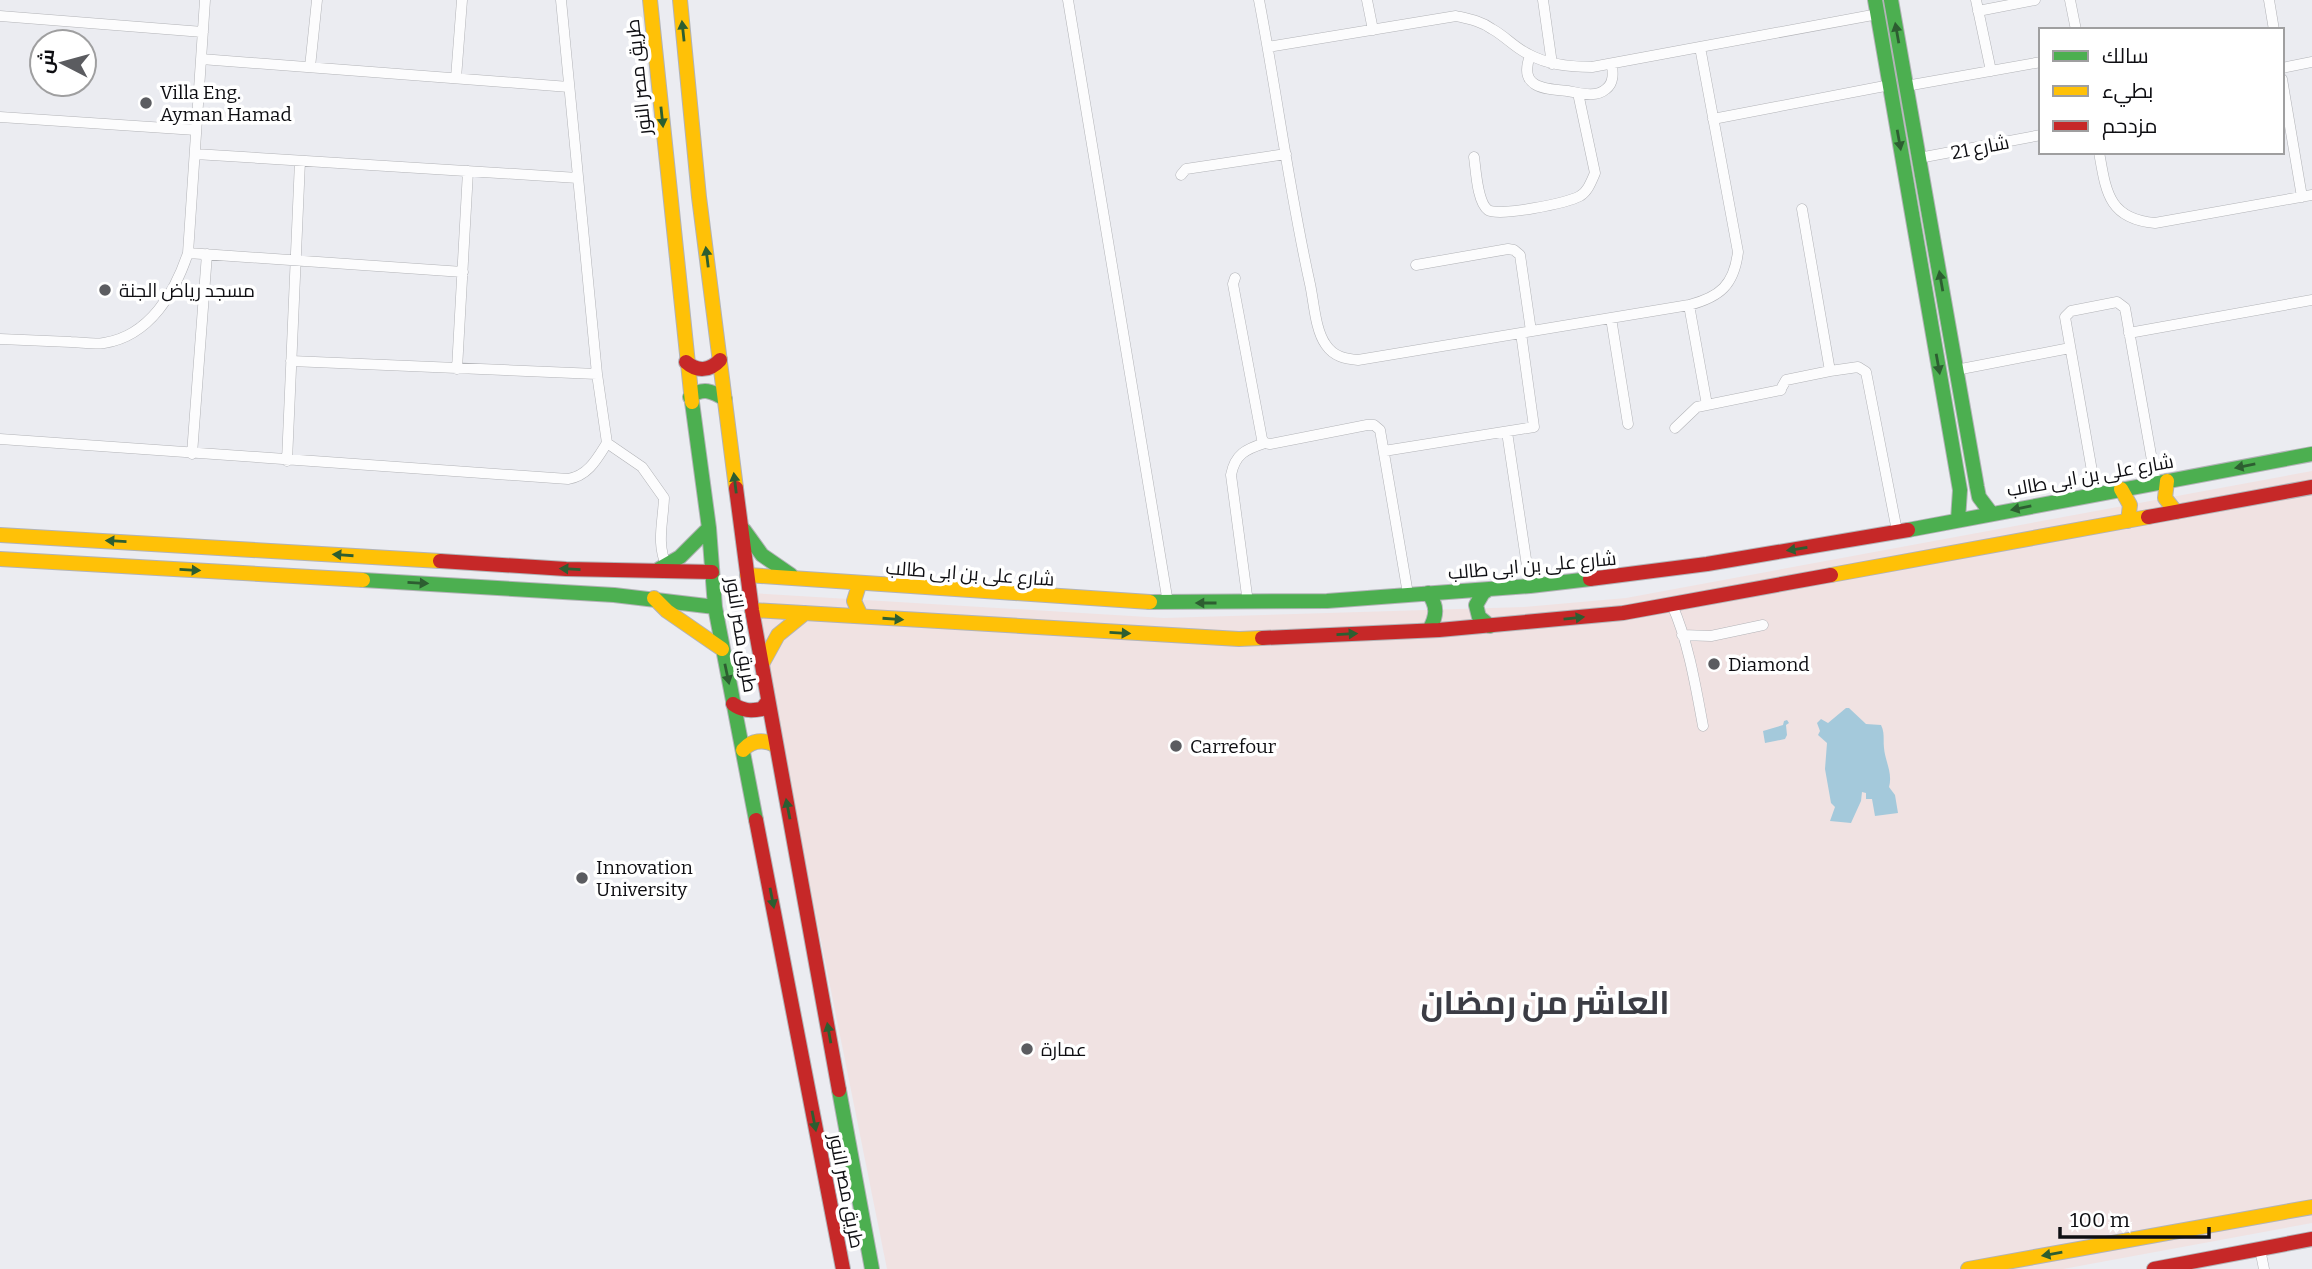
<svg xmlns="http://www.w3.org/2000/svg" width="2312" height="1269" font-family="Bitter,Cairo,serif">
	<rect width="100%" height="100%" fill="#ebecf1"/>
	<path fill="#f0e2e2" d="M2312,471v752l-249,46h-1176l-136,-676 413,25 360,-11 102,-9z"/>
	<path fill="#a4c9db" d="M1846,708h3l17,16 15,1c4,8 2,14 3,23 1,13 9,25 5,39l6,8 3,18 -23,3 -3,-17h-6v-6l-4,-1 -1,9 -10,22 -21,-2 5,-14 -4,-4 -6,-34 2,-26 -9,-8 2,-4 -3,-8 4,-4 7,4z
		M1787,720l2,3 -3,2 1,10 -2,4 -20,4 -2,-12 20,-6 1,-4z"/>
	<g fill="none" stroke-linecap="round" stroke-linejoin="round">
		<defs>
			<path id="street" d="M1068,0l100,603
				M1259,0c18,94 30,190 51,284 4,18 5,46 16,61 8,12 20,14 32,15l331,-55c31,-8 45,-20 49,-53l-38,-205
				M1367,0l6,30
				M1543,0l9,64
				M1976,0l15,71
				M2070,0l6,30
				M2269,0l5,30
				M1978,11l57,-11
				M0,16l203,16
				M1268,47l188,-31c13,3 25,5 36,13 13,7 22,18 36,25 20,11 42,13 64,13l286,-53
				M1530,56c-12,32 15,33 38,35 12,2 28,7 38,-2 8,-6 7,-16 6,-25
				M201,59l368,28
				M310,67l7,-67
				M2282,68l30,-6
				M456,78l6,-78
				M2282,79l20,118
				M1906,86l135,-24
				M0,117l196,13
				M1713,119l177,-34
				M2099,152c7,39 9,67 56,71l157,-28
				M195,154l383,24
				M1474,157c2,13 3,45 14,53 11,7 79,-7 92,-14 8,-5 11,-14 15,-23l-17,-80
				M1919,158l122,-23
				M1181,175l5,-6 100,-15
				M188,253l275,19
				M1416,265l92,-16 6,1 6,5 11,76
				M1235,278l-2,6 29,155 3,4 5,1 97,-19h7l6,5 28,164
				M1689,305l18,100
				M1611,318l17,106
				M2129,333l183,-33
				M0,339c24,1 47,2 71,3 10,0 22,3 33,1 46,-7 71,-51 84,-90l17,-253
				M291,361l306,13
				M457,369l11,-198
				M1956,370l114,-22
				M1830,371l28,-4 8,5 31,159
				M1782,387l4,-7 44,-9 -28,-162
				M1675,428l22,-21 84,-17
				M1507,432l23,154
				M0,439l568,40c20,-3 29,-20 39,-36l-10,-69 -36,-374
				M607,443l35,24 22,31c-1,25 -8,46 3,69
				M1384,451l150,-24 -13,-94
				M192,454l15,-200
				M287,461l13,-300
				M2096,494l-31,-177 6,-6 46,-9 8,6 31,175
				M1248,603l-17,-128c4,-21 15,-26 34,-32
				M1672,605c16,35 24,83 31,121
				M1682,635l29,1 52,-11
				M2260,1249l4,20"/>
			<path id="fast" d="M1875,0l85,490 -2,30
				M1891,0l86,487 2,10 12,16
				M690,397c13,-10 22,-6 35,2
				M692,402l17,126 6,79 41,213
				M744,530l18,25 29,20
				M1908,530l404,-76
				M659,569l21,-12 29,-29
				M363,580l251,15 101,12
				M1489,589l-6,4 -7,12 3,12 11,9
				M1428,593c10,13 9,23 1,37
				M1150,602l177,-1 203,-15 60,-7
				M839,1090l33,179"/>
			<path id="slow" d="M650,0l42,402
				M680,0l19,197 37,291
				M2167,481l-2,17 11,14
				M2121,489l9,16 -2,16
				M0,535l440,26
				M0,559l363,21
				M747,575l403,27
				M1831,575l317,-58
				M859,585l-5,16 7,15
				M654,598l13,13 55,38
				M752,610l487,29 23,-1
				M762,664l16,-29 27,-22
				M743,750c9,-10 20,-11 32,-5
				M1968,1269l344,-62"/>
			<path id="jam" d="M686,362c11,10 24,9 34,-2
				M736,488l16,122 87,480
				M2148,517l164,-30
				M440,561l126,8 146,3
				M1590,579l117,-15 201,-34
				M1262,638l177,-8 184,-17 208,-38
				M733,704c9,7 18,7 29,5l6,-8
				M756,820l87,449
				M2154,1269l158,-30"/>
		</defs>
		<use href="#street" stroke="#b2b3b7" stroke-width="11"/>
		<use href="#fast" stroke="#b2b3b7" stroke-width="16"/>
		<use href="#slow" stroke="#b2b3b7" stroke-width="16"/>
		<use href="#jam" stroke="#b2b3b7" stroke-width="16"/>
		<use href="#street" stroke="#fcfcfd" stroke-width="10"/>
		<use href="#fast" stroke="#4caf50" stroke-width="14"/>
		<use href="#slow" stroke="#ffc107" stroke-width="14"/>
		<use href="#jam" stroke="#c62828" stroke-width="14"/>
	</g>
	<defs><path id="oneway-solid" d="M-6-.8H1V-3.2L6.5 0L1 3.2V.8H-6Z" transform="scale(1.75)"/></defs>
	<g fill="#2d5e31">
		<use href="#oneway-solid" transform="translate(683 31) rotate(-96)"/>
		<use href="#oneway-solid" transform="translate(1897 33) rotate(-100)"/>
		<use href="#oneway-solid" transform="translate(662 117) rotate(84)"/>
		<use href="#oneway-solid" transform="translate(1899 140) rotate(80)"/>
		<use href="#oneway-solid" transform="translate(707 257) rotate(-97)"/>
		<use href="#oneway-solid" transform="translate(1941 281) rotate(-100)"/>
		<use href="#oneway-solid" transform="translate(1938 364) rotate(80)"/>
		<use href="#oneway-solid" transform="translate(2245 466) rotate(169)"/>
		<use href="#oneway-solid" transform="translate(735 483) rotate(-97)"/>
		<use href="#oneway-solid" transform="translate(2021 508) rotate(169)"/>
		<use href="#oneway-solid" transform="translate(116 541) rotate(-177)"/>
		<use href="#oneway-solid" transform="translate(1797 549) rotate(171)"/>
		<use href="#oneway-solid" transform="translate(343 555) rotate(-176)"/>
		<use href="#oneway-solid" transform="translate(570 569) rotate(-177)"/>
		<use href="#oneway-solid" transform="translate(190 570) rotate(3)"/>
		<use href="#oneway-solid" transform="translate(418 583) rotate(3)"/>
		<use href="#oneway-solid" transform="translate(1206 603) rotate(-180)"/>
		<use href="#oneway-solid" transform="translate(1574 618) rotate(-6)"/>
		<use href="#oneway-solid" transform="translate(893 619) rotate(4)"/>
		<use href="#oneway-solid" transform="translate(1120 633) rotate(3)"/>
		<use href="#oneway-solid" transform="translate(1347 634) rotate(-3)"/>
		<use href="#oneway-solid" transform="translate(727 674) rotate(78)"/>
		<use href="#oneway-solid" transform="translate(788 809) rotate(-101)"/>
		<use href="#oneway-solid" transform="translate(772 898) rotate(79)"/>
		<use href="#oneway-solid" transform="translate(829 1033) rotate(-100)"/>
		<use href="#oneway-solid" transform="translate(814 1121) rotate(79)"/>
		<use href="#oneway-solid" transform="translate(2052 1254) rotate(170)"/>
	</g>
	<g fill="#5b5c60" stroke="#fff" stroke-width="2.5">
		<circle cx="146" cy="103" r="7"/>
		<circle cx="105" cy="290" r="7"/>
		<circle cx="1714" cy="664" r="7"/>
		<circle cx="1176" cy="746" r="7"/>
		<circle cx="582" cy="878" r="7"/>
		<circle cx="1027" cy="1049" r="7"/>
	</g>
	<g text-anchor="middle" stroke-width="7" stroke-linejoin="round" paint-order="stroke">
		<g font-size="19" fill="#0e0e12" stroke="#fff">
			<text transform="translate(638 77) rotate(-96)" y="7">طريق مصر النور</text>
			<text transform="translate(1980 147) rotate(-11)" y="7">شارع 21</text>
			<text transform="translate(2090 475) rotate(-10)" y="7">شارع على بن ابى طالب</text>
			<text transform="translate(1532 565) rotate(-5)" y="7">شارع على بن ابى طالب</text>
			<text transform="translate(970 573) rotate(4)" y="7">شارع على بن ابى طالب</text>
			<text transform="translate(742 635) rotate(81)" y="7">طريق مصر النور</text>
			<text transform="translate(847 1191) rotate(79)" y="7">طريق مصر النور</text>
		</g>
		<g font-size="19" fill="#0e0e12" stroke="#fff" text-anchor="start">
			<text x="160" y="99">Villa Eng.<tspan x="160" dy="22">Ayman Hamad</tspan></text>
			<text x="119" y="297">مسجد رياض الجنة</text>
			<text x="1728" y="671">Diamond</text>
			<text x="1190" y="753">Carrefour</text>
			<text x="596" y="874">Innovation<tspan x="596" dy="22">University</tspan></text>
			<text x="1041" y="1056">عمارة</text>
		</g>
		<g font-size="33" font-weight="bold" fill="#3b3c44" stroke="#fff">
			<text x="1545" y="1014">العاشر من رمضان</text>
		</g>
	</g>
	<rect x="2039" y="28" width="245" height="126" fill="#ffffff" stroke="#9f9fa0" stroke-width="2"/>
	<rect x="2053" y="51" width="35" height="10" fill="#4caf50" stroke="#9f9fa0" stroke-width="2"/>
	<text x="2102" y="63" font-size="21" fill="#0e0e12">سالك</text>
	<rect x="2053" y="86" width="35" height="10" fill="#ffc107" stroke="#9f9fa0" stroke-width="2"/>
	<text x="2102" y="98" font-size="21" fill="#0e0e12">بطيء</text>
	<rect x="2053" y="121" width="35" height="10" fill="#c62828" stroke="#9f9fa0" stroke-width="2"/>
	<text x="2102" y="133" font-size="21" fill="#0e0e12">مزدحم</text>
	<g transform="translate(63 63) rotate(276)"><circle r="33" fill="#ffffff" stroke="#9f9fa0" stroke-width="2"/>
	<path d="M0-5L12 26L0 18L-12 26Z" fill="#5b5c60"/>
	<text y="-10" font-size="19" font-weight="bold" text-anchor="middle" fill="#0e0e12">ش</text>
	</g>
	<path d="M2060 1227v10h149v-10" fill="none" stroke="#0e0e12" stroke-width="3.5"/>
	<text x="2070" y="1227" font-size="21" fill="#0e0e12" stroke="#ffffff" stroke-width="5" paint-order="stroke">100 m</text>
</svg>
